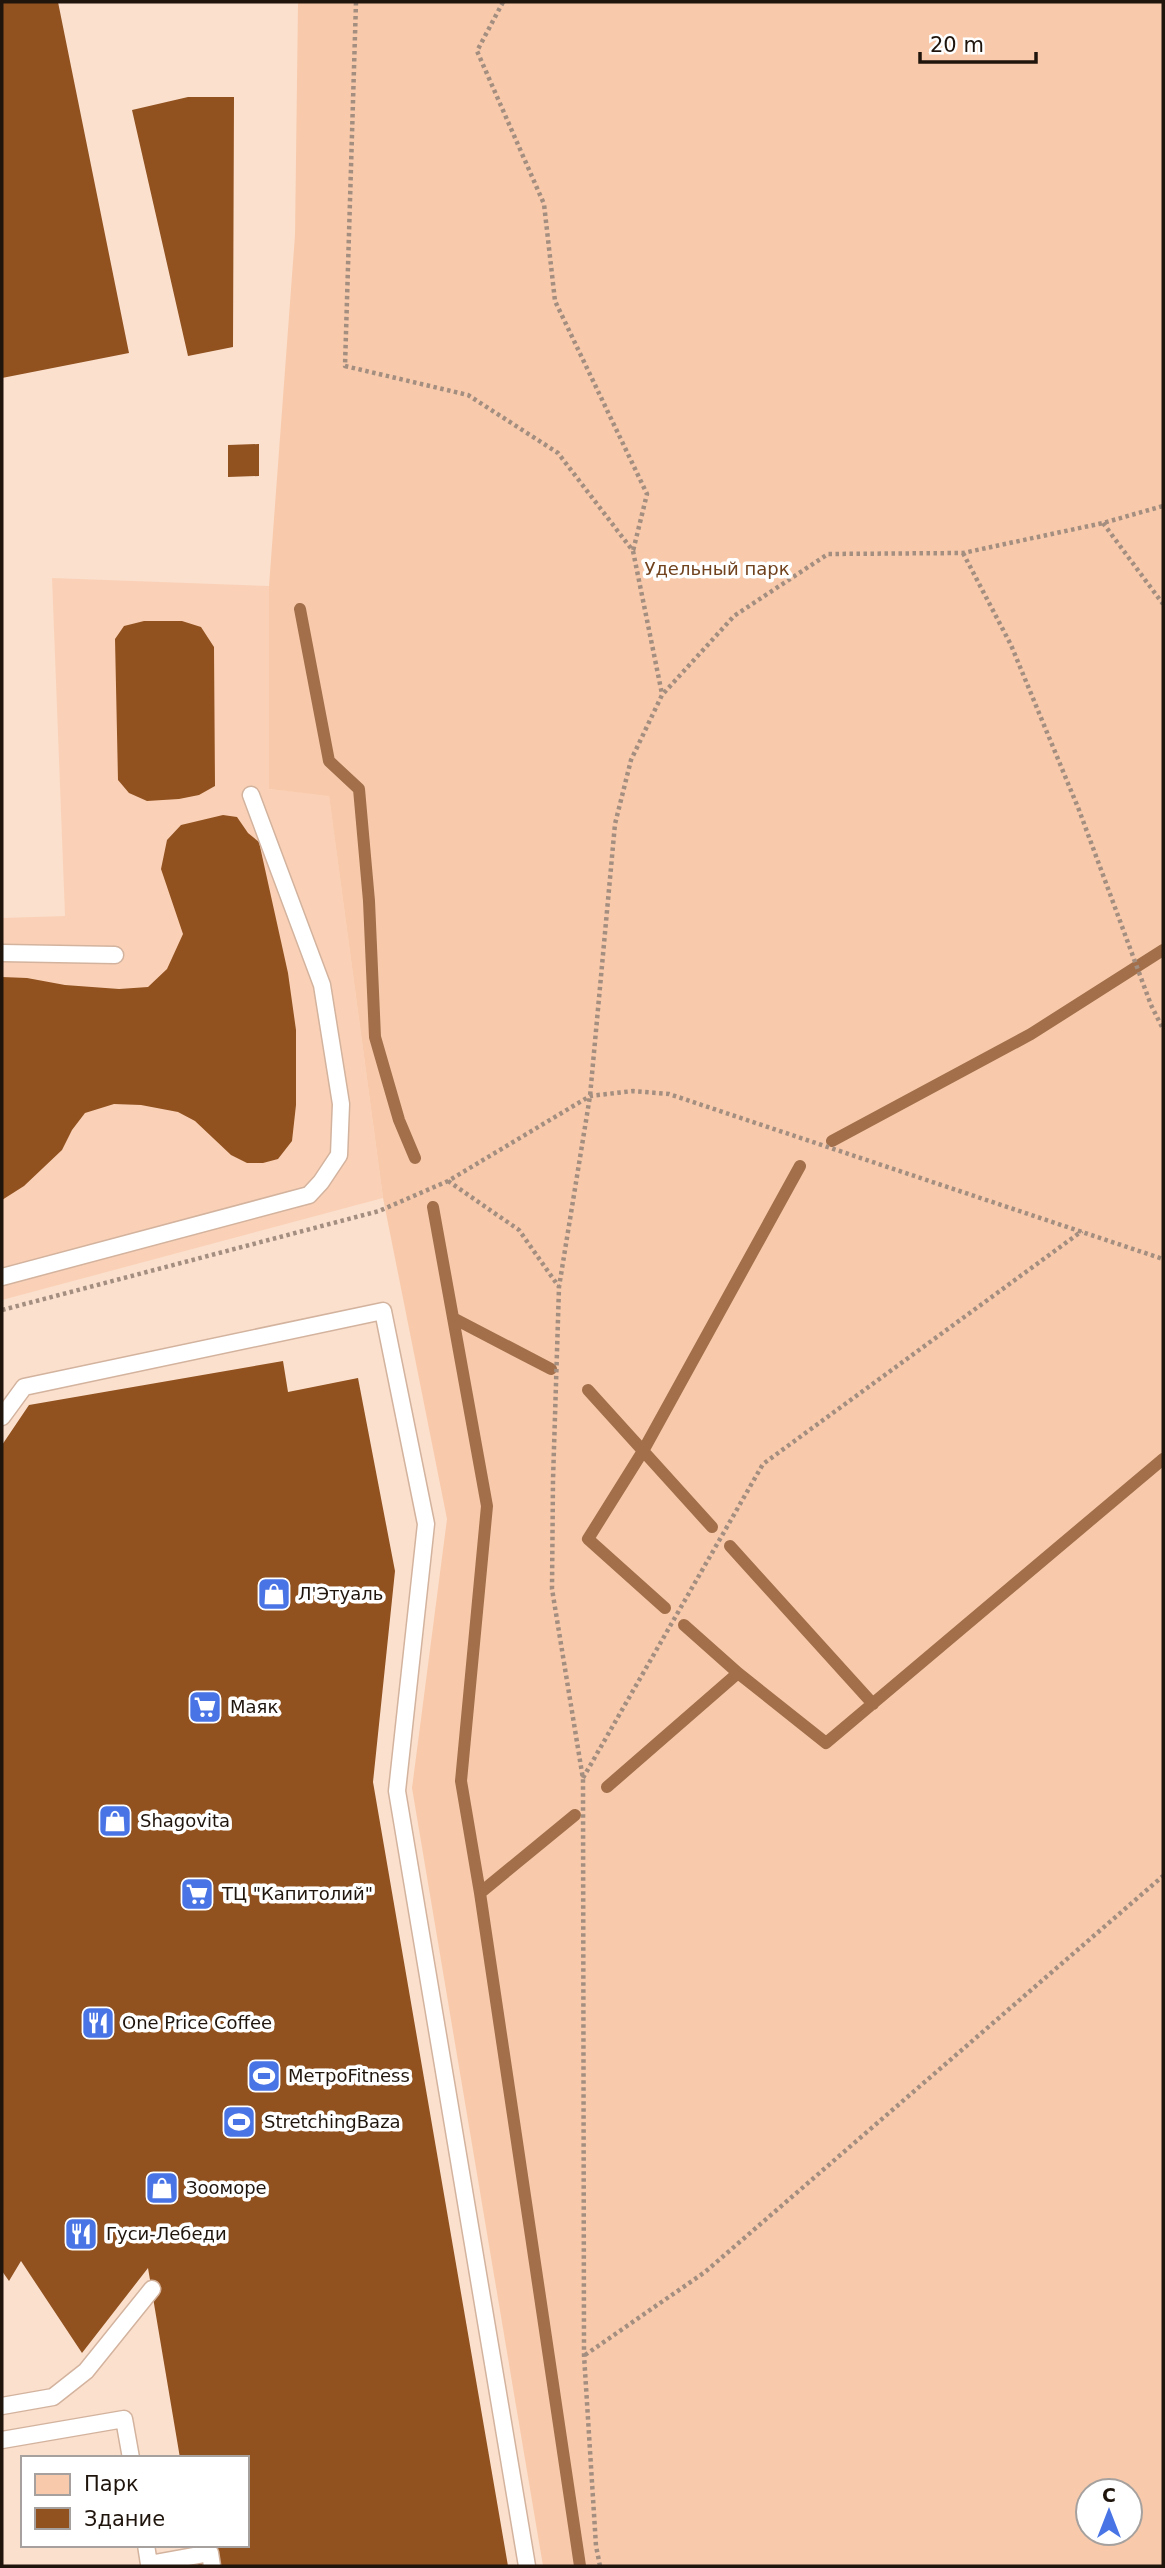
<svg xmlns="http://www.w3.org/2000/svg" width="1165" height="2568" font-family="'DejaVu Sans',sans-serif">
	<rect width="100%" height="100%" fill="#fbe0ce"/>
	<path fill="#fad1b7" d="M52,578l217,8v203l60,6 54,403 -381,102v-382l63,-2z"/>
	<path fill="#f8caab" fill-rule="evenodd" d="M298,2h865v2564h-620l-131,-778 35,-269 -64,-321 -54,-402 -60,-7v-203l26,-351zM1088,2491h42v42h-42z"/>
	<g fill="none" stroke-linecap="round" stroke-linejoin="round">
		<path stroke="#a26f4a" stroke-width="12" d="M300,609l29,152 30,28 10,112 6,136 24,83 16,38
			M832,1141l199,-107 132,-84
			M433,1207l54,299 -26,275 19,112 100,673
			M453,1318l98,51
			M588,1390l124,137
			M730,1546l143,158
			M665,1608l-77,-69 55,-88 157,-285
			M684,1625l54,48
			M607,1787l131,-114 88,70 337,-284
			M480,1893l95,-78"/>
	</g>
	<path fill="#91521f" d="M2,2h56l71,351 -127,25z
		M188,97h46l-1,250 -45,9 -56,-246z
		M259,444v32l-31,1v-32z
		M144,621h38l19,6 13,20 1,139 -16,9 -20,4 -32,2 -18,-8 -11,-13 -3,-141 9,-13z
		M223,815l14,2 11,16 11,9 29,131 8,57v75l-4,36 -14,18 -15,4h-16l-16,-8 -36,-34 -17,-9 -37,-7 -27,-1 -29,9 -13,17 -10,20 -38,36 -22,14v-223l25,1 38,7 54,4 29,-2 19,-18 16,-35 -22,-65 6,-29 14,-15z
		M283,1361l5,31 70,-14 37,193 -22,211 135,784h-310l-3,-21h52v-87h-67l-32,-190 -66,85 -61,-92 -12,20 -7,-10v-826l27,-40z"/>
	<g fill="none" stroke-linecap="round" stroke-linejoin="round">
		<defs>
			<path id="service" d="M2,953l113,2
				M2,1277l307,-82 12,-13 18,-27 2,-51 -19,-119 -71,-190
				M2,1417l22,-30 359,-76 43,213 -29,267 130,775
				M2,2406l51,-9 33,-26 66,-82
				M2,2440l122,-21 7,39
				M146,2545l3,19 61,-11 2,13"/>
		</defs>
		<use href="#service" stroke="#d3b39e" stroke-width="19"/>
		<path stroke="#a38e80" stroke-width="4.5" stroke-dasharray="3.5 3.5" stroke-linecap="butt" d="M356,2l-11,364 123,29 90,58 75,98 29,143
			M503,2l-26,49 67,153 11,97 92,193 -14,57
			M1103,523l60,81
			M963,553l48,92 68,165 72,195 12,24
			M448,1181l71,49 40,57
			M2,1310l377,-99 69,-30 142,-85 43,-5 36,3 494,165
			M583,1778l180,-314 319,-233
			M585,2355l120,-83 458,-396
			M600,2566l-4,-20 -12,-191 -1,-576 -31,-190 1,-109 6,-193 31,-191 25,-272 16,-64 31,-65 72,-79 94,-62 135,-1 140,-30 60,-17"/>
		<use href="#service" stroke="#fff" stroke-width="16"/>
	</g>
	<defs>
		<symbol id="shop-square" viewBox="-11 -11 22 22"><rect x="-9" y="-9" width="18" height="18" rx="4" fill="#4874e6" stroke="#fff"/><path d="M-5-2.5h2.3a2.7 3.5 0 0 1 5.4 0H5L5.5 6h-11ZM-1.5-2.5h3a1.5 2.3 0 0 0-3 0Z" fill="#fff"/></symbol>
		<symbol id="supermarket-square" viewBox="-11 -11 22 22"><rect x="-9" y="-9" width="18" height="18" rx="4" fill="#4874e6" stroke="#fff"/><path d="M-6-5.5h2.5l.6 2H6L4.5 2H-2.5L-4.4-4H-6ZM-1.5 3.2a1.3 1.3 0 1 0 .1 0ZM3 3.2a1.3 1.3 0 1 0 .1 0Z" fill="#fff"/></symbol>
		<symbol id="restaurant-square" viewBox="-11 -11 22 22"><rect x="-9" y="-9" width="18" height="18" rx="4" fill="#4874e6" stroke="#fff"/><path d="M-5-6h1v4h1v-4h1v4h1v-4h1v5L-1.5 .5V6h-2V.5L-5-1ZM5-6V6H3V1.5H1.5Q1.5-4 5-6Z" fill="#fff"/></symbol>
		<symbol id="stadium-square" viewBox="-11 -11 22 22"><rect x="-9" y="-9" width="18" height="18" rx="4" fill="#4874e6" stroke="#fff"/><path d="M0-5a6.5 5 0 1 0 0 10a6.5 5 0 1 0 0-10ZM-3.5-1.8h7v3.6h-7Z" fill="#fff"/></symbol>
	</defs>
	<g fill-rule="evenodd">
		<use href="#shop-square" x="255" y="1575" width="38" height="38"/>
		<use href="#supermarket-square" x="186" y="1688" width="38" height="38"/>
		<use href="#shop-square" x="96" y="1802" width="38" height="38"/>
		<use href="#supermarket-square" x="178" y="1875" width="38" height="38"/>
		<use href="#restaurant-square" x="79" y="2004" width="38" height="38"/>
		<use href="#stadium-square" x="245" y="2057" width="38" height="38"/>
		<use href="#stadium-square" x="220" y="2103" width="38" height="38"/>
		<use href="#shop-square" x="143" y="2169" width="38" height="38"/>
		<use href="#restaurant-square" x="62" y="2215" width="38" height="38"/>
	</g>
	<g text-anchor="middle" stroke-width="7" stroke-linejoin="round" paint-order="stroke">
		<g font-size="18" fill="#70421e" stroke="#fff">
			<text x="717" y="575">Удельный парк</text>
		</g>
		<g font-size="18" fill="#20150d" stroke="#fff" text-anchor="start">
			<text x="298" y="1600">Л'Этуаль</text>
			<text x="230" y="1713">Маяк</text>
			<text x="140" y="1827">Shagovita</text>
			<text x="222" y="1900">ТЦ "Капитолий"</text>
			<text x="122" y="2029">One Price Coffee</text>
			<text x="288" y="2082">МетроFitness</text>
			<text x="264" y="2128">StretchingBaza</text>
			<text x="186" y="2194">Зооморе</text>
			<text x="106" y="2240">Гуси-Лебеди</text>
		</g>
	</g>
	<rect width="1165" height="2568" fill="none" stroke="#20150d" stroke-width="7"/>
	<rect x="21" y="2456" width="228" height="91" fill="#ffffff" stroke="#a6a19e" stroke-width="2"/>
	<rect x="35" y="2474" width="35" height="21" fill="#f8caab" stroke="#a6a19e" stroke-width="2"/>
	<text x="84" y="2491" font-size="21" fill="#20150d">Парк</text>
	<rect x="35" y="2508" width="35" height="21" fill="#91521f" stroke="#a6a19e" stroke-width="2"/>
	<text x="84" y="2526" font-size="21" fill="#20150d">Здание</text>
	<g transform="translate(1109 2512)"><circle r="33" fill="#ffffff" stroke="#a6a19e" stroke-width="2"/>
	<path d="M0-5L12 26L0 18L-12 26Z" fill="#4874e6"/>
	<text y="-10" font-size="19" font-weight="bold" text-anchor="middle" fill="#20150d">С</text>
	</g>
	<path d="M920 52v10h116v-10" fill="none" stroke="#20150d" stroke-width="3.5"/>
	<text x="930" y="52" font-size="21" fill="#20150d" stroke="#ffffff" stroke-width="5" paint-order="stroke">20 m</text>
</svg>
